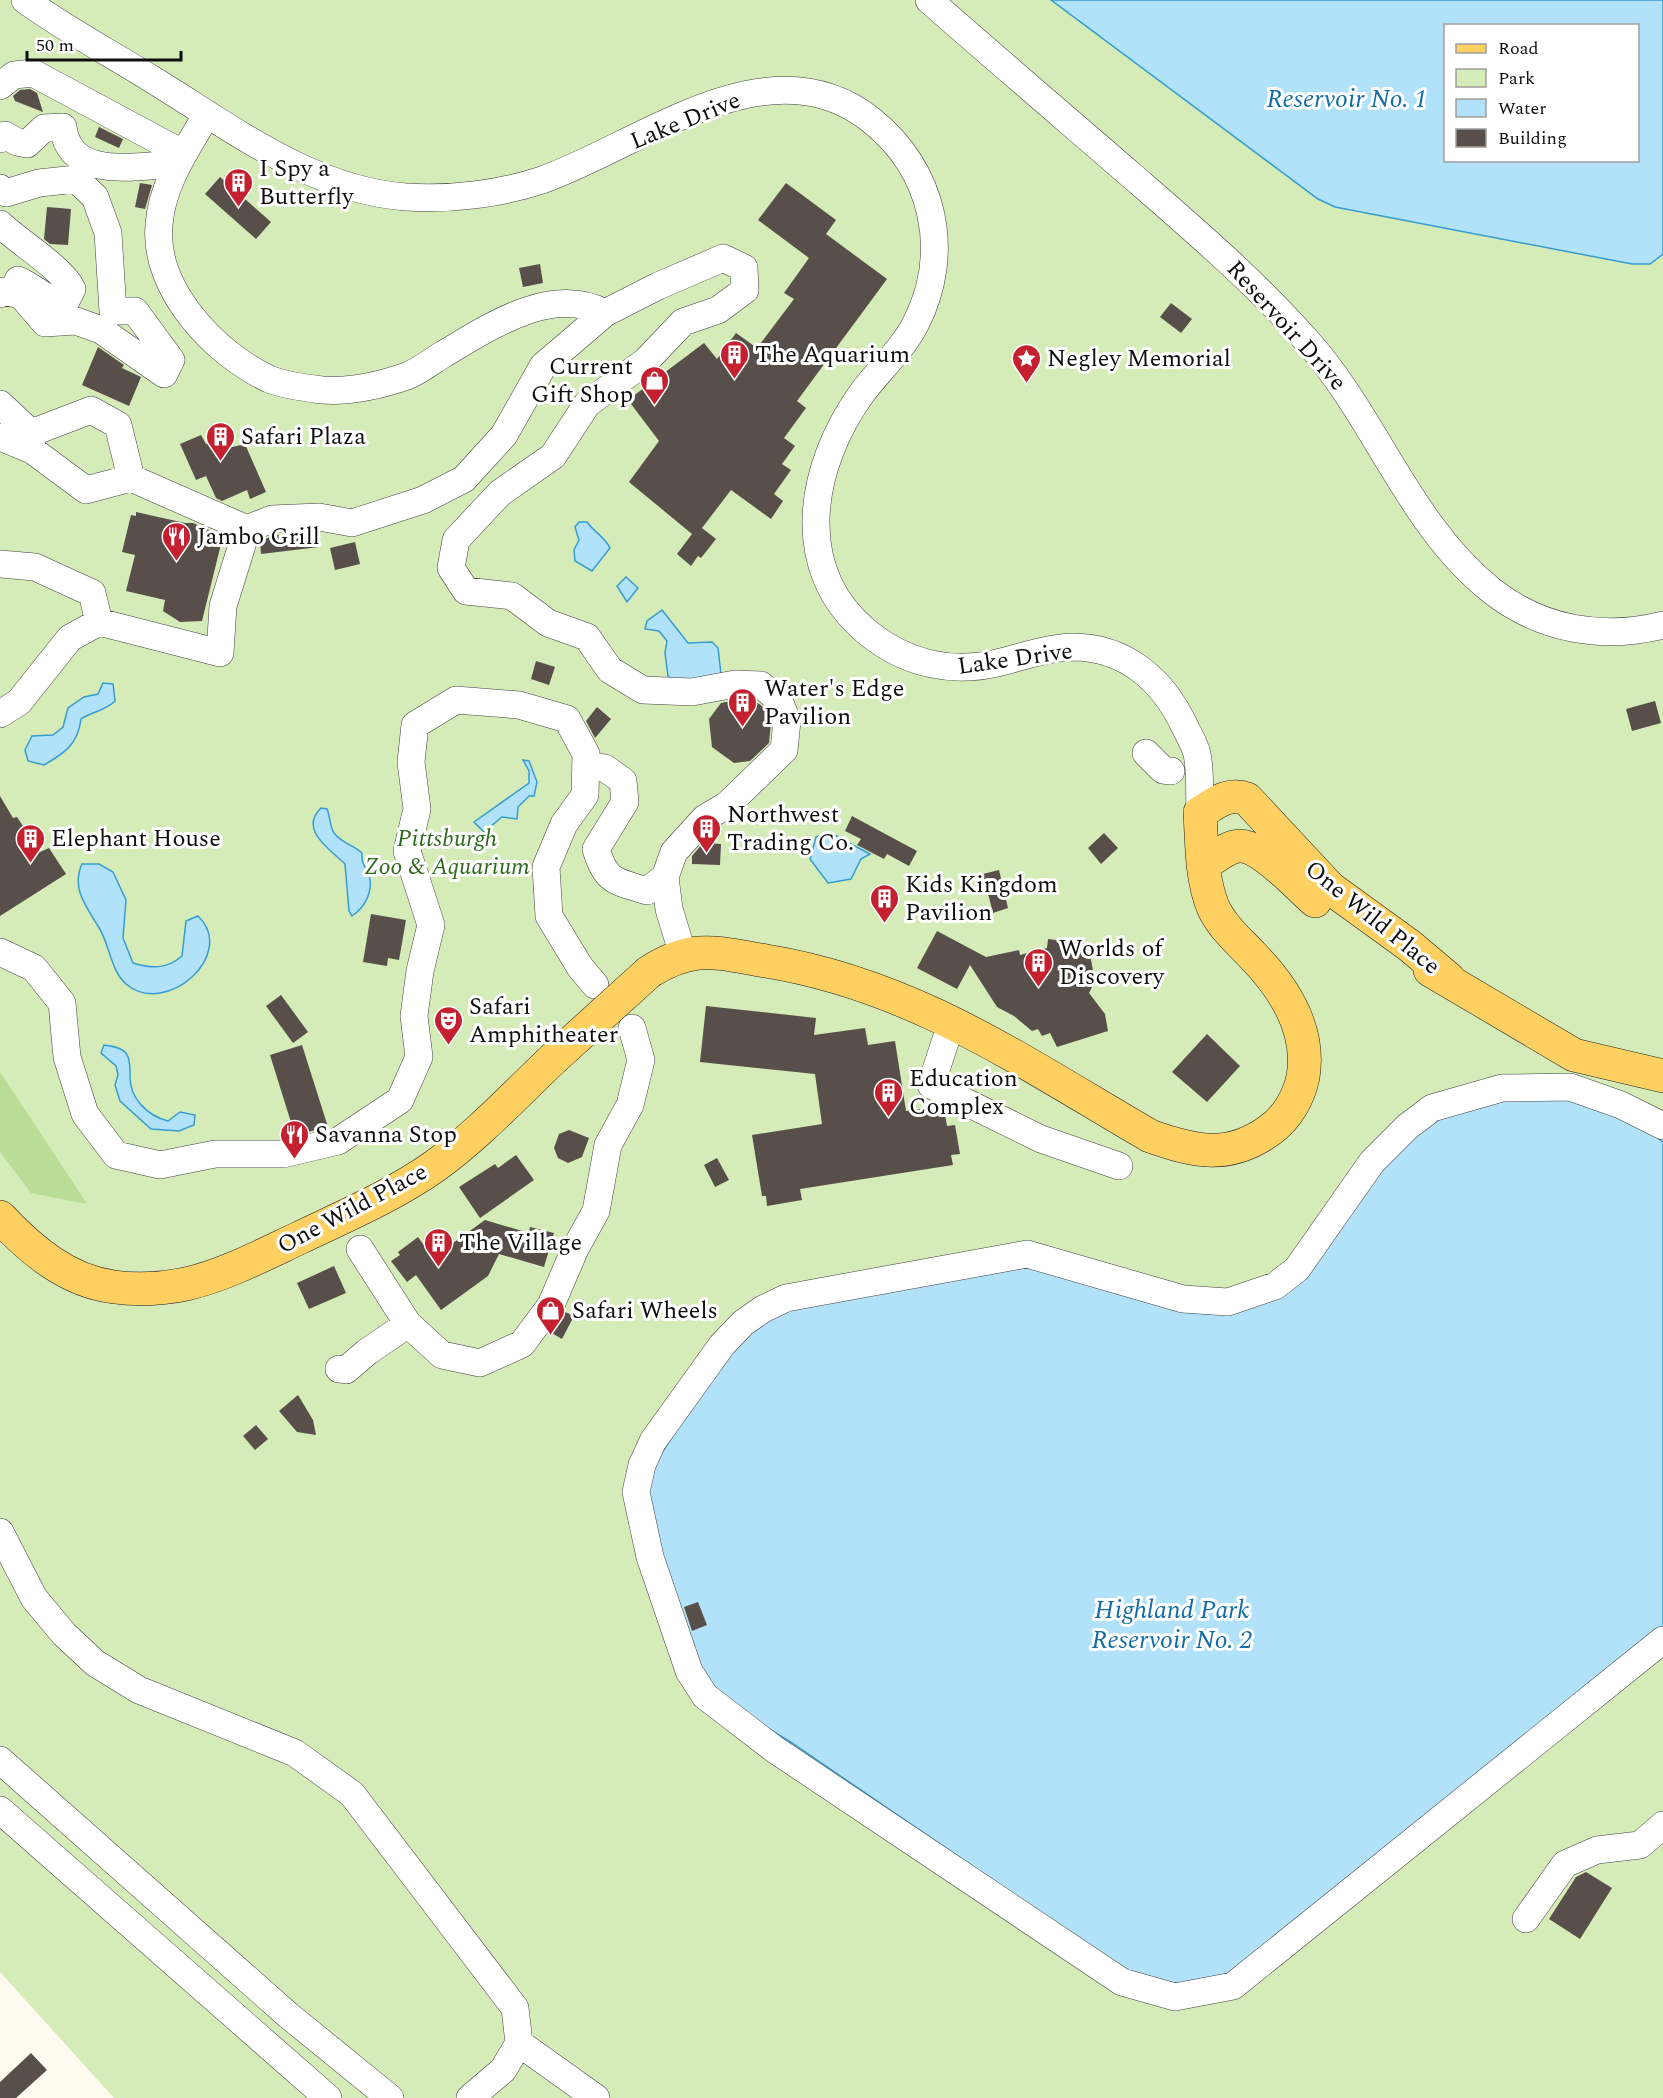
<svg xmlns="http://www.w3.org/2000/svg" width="1663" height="2098" font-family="Spectral,serif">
	<rect width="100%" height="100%" fill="#fffbf0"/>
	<path fill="#d5ebb8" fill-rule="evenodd" d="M0,0h1663v2098h-1549l-114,-126zM1446,26h192v134h-192z"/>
	<path fill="#b9dd96" d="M0,1072l87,132 -56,-11 -31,-41z"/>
	<path fill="#b2e2f9" stroke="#369cd3" stroke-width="1.5" fill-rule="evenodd" d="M1051,0h612v254l-13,10h-18l-297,-57 -17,-8zM1446,26h192v134h-192z
		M579,522h8c8,11 17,14 23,26l-18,23 -17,-10 -1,-11 5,-10 -4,-13z
		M626,577l12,11 -11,14 -10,-16z
		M662,610l26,33 24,-1 6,6 3,26c-16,7 -38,14 -53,2l-3,-23 2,-12 -8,-10 -14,-2 2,-8z
		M103,683l10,1 2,17c-10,10 -22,10 -34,18 -3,25 -16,34 -37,46l-16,-4 -3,-11 7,-14 21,-1 10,-8 5,-19 16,-11 14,-3z
		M523,760l6,1 8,21 -3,14h-5l-11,11 -1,12 -15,-2 -18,15 -10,-10 55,-39v-12z
		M321,808l6,1c3,7 3,18 7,24 7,10 20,12 28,20 -1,15 7,15 8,26 2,15 -6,29 -18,37l-3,-5 -4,-47c-14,-14 -47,-34 -24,-56z
		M829,832l41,22 -9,5 -10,20 -23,4 -18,-24 6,-22z
		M82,864h17l14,8 13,28 -3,38 10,25c19,6 34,6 49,-7l4,-35 12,-5c40,38 -32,102 -72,68 -16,-14 -16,-40 -28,-58 -12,-20 -27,-38 -16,-62z
		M104,1045c7,1 17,2 22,8 5,7 4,17 4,24 0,22 18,39 38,44l12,-9 15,3 -1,10 -15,6 -28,-2 -31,-28 -5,-16 3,-10 -2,-9 -15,-13z
		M1570,1095l79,36 14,11v491l-428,340 -59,14 -50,-16 -334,-228 -61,-38 -33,-37 -28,-73 -23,-97 5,-30 78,-121 45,-37 253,-46 207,47 150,-147 31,-34 64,-30z"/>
	<path fill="#584f4a" d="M30,89l7,4 6,19 -28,-11 -2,-5 7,-6z
		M99,127l24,12 -4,9 -24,-11z
		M220,177l51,45 -15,17 -51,-45z
		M140,183l12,2 -7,24 -10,-2z
		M786,183l50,37 -10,14 61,45 -90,122 9,7 -22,30 11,8 -13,18 9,6 -17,24 9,7 -12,18 -40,-29 -29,38 14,11 -15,19 -3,-2 -7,10 -14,-12 15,-20 -63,-52 30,-41 -31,-41 76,-57 13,16 19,-26 21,15 37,-49 -10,-6 25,-35 -51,-38z
		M47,207l24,2 -3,36 -18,-1 -6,-5z
		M540,264l3,19 -20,4 -4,-19z
		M1171,303l21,16 -11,14 -21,-16z
		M98,347l26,18 -2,3 19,9 -12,29 -47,-21z
		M201,435l5,9 17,-8 5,12 17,-4 21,48 -16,7 -3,-9 -25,11 -6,-3 -10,-22 -10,4 -16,-36z
		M136,512l49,11h8l30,13 -21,85 -22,1 -17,-11 2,-11 -39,-9 9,-36 -13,-3 9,-37 5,1z
		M317,533l2,14 -58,7 -1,-13 15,-6z
		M355,542l5,22 -25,6 -5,-22z
		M536,661l19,6 -6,18 -18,-6z
		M736,700l19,1 11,8 5,14 -2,20 -19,18 -16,2 -22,-16 -3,-28 12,-16z
		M1655,701l6,22 -29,8 -6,-22z
		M597,707l14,12 -16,19 -9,-17z
		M0,796l13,22 4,-1 23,35 9,-4 17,26 -66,42z
		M852,816l65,35 -8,15 -22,-12 -3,5 -27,-14 4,-6 -16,-8z
		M1104,833l14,15 -17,16 -13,-16z
		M703,843l18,1 -1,21 -28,-1v-8z
		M999,870l9,38 -15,5 -10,-39z
		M371,914l35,6 -7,40 -11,-2 -1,8 -24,-4z
		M937,931l49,26 33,-7 1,5 27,-7 1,-9 40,5 7,37 -6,12 16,21 3,17 -51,16 -7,-14 -8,3 -4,-7 -6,2 -18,-15 -17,-9 -27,-42 -13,24 -40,-21z
		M281,995l27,37 -15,11 -27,-37z
		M706,1006l110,12 -2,17 51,-7 3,17 27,-4 11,70 33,-5 5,3 3,17 8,-1 5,29 -9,1 2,10 -153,24 2,11 -35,6 -1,-10h-4l-10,-61 70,-11 -7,-50 -115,-12z
		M1207,1034l33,32 -33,36 -35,-30z
		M302,1045l26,82 -33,8 -25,-80z
		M569,1130l20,8 -7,19 -14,6 -10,-5 -4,-10 5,-14z
		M516,1155l18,25 -54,38 -21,-31 36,-23 3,4z
		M717,1158l12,22 -14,7 -11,-22z
		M485,1220l44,13 1,-6 24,6 -10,34 -45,-13 -11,22 -47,34 -25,-35 -9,7 -16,-21 9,-6 -2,-3 20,-15 10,14 20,-15 5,7z
		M334,1266l12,27 -37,16 -12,-26z
		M565,1312l9,4 -12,23 -12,-7z
		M298,1395l15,25 3,15 -19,-3 -18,-21z
		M256,1425l12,14 -13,11 -12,-14z
		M698,1602l9,23 -15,6 -8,-24z
		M1586,1872l26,16 -32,51 -31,-20 27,-42z
		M31,2053l16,17 -31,28h-16v-16z"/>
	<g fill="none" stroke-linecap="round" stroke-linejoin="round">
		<defs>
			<path id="minor" d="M25,0c40,29 83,52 125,78 79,48 160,112 256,119 44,3 94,-3 136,-17 99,-35 227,-141 329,-60 63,50 81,132 45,203 -13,26 -37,47 -54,70 -52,72 -72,175 5,239 40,33 88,43 138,29 22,-6 44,-13 67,-14 54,0 91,33 113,80 4,8 10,18 12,27 4,18 2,40 3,59
				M929,0c67,59 135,117 202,175 61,53 122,105 176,166 69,77 102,184 185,250 50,39 110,49 171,34
				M0,86l14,-11 19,-2 149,80
				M207,114c-20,35 -45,69 -48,111 -6,64 56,129 110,154 14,6 37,9 53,11 27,2 59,-5 85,-14 12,-5 24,-14 35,-21 46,-27 109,-71 163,-42
				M0,139l5,-4 12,7 10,2 17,-16 19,-1c7,55 76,38 114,37
				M0,188l6,5 33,-10 37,-4 19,18 13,36 5,78h22l36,49 -7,14 -63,-44 -25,-9 -31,2 -24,-28 -17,-4 -4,3
				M0,224c20,19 62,44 72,65l-6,12c-22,0 -28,-12 -48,-21
				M0,404l31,29
				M0,437l32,13 54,40 45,-12
				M32,450l-1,-17 60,-23 27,15 13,53 116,51
				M0,564l35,3 57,26 7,29
				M0,714l19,-12 51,-64 29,-16 121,31 3,-47 24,-77 25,-10 47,-2 33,6 71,-23 41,-21 40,-44 39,-69 62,-53 53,-27 65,-28 21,10 1,22 -27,20 -35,12 -37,39 -59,43 -34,52 -53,37 -44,47 -5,28 15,23 46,5 36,27 39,14 23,33 33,20 49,2 43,-8 26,1 18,15 8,21 -3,29 -57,55 -22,13 -31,34 -9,25 -18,14c-31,-10 -41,-8 -51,-42l29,-47 -2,-21 -18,-13 -19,-3
				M1146,753l17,17 8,1
				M665,877l4,32 14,46
				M0,952l34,16 28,35 5,54 18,57 31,41 44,10 55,-11h68l55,-13 62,-41 19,-43 -5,-41 6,-45 11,-46 -24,-74 10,-42 -6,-47 4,-37 41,-25 63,5 48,14 19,35 -1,41 -21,29 -18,43 3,49 31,51 15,18
				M952,1021l-21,64 110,54 78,27
				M1663,1126l-42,-21 -51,-18 -68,1 -70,20 -25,19 -35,35 -75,107 -22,17 -47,16 -45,-3 -156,-45 -241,44 -23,11 -20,14 -21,22 -69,96 -11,24 -6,27 14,65 39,114 16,25 69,53 348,233 53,15 58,-11 430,-346
				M360,1249l48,75
				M339,1369l7,1 21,-18 41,-28 34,31 38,8 42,-19 29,-39 24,-56 21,-38 12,-66 22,-40 11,-45 -9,-32
				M0,1532l34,66 30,36 31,29 44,27 156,63 57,41 163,214 4,35 -16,27 -33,28
				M0,1760l288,255 102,83
				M0,1810l328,288
				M1526,1919l39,-55 32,-14 43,-5 23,-20
				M519,2043l77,55"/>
			<path id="major" d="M1203,865c10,-6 25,-19 37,-19 22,0 58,40 75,55
				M1430,970l144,85 89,21
				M649,972c45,-29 68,-19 117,-11 148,24 258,102 384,175 45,16 79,24 120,-6 17,-12 29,-33 33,-53 8,-47 -18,-88 -50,-121 -14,-15 -31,-29 -40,-49 -12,-30 -11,-63 -13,-94 16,-10 28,-21 47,-14l83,89 80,58 39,33
				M0,1217c31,33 67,64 114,70 23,3 48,2 72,-3 39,-9 77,-29 113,-46 46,-22 95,-43 136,-72 43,-31 80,-71 118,-107"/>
		</defs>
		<use href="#minor" stroke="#414141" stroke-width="28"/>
		<use href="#major" stroke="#1f1f1f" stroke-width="34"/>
		<use href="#minor" stroke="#fff" stroke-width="27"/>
		<use href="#major" stroke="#fdd061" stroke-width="33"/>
		<defs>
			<path id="major-bridge" d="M553,1059l96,-87"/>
		</defs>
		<use href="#major-bridge" stroke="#1f1f1f" stroke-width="34" stroke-linecap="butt"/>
		<use href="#major-bridge" stroke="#fdd061" stroke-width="33"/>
	</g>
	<defs>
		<symbol id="building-pin" viewBox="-11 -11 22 30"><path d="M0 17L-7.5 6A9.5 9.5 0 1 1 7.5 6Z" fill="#c52030" stroke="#fff"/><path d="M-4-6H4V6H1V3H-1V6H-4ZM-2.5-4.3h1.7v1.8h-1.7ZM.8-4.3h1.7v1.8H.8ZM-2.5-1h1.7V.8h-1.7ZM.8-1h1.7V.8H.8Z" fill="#fff"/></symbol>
		<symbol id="sight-pin" viewBox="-11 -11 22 30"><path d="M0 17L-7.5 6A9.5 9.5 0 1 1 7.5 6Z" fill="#c52030" stroke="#fff"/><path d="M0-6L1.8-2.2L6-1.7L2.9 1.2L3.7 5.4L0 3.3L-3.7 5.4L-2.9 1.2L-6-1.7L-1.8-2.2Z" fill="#fff"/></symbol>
		<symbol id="shop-pin" viewBox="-11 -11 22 30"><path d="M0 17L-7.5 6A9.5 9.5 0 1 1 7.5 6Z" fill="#c52030" stroke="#fff"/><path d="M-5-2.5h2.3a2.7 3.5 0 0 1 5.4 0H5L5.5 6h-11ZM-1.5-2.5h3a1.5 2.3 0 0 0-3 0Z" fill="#fff"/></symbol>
		<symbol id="restaurant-pin" viewBox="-11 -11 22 30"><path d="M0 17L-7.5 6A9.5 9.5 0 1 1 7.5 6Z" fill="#c52030" stroke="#fff"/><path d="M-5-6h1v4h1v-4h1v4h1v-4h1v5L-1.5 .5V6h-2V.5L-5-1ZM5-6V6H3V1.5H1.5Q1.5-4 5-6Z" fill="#fff"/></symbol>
		<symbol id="theatre-pin" viewBox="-11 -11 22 30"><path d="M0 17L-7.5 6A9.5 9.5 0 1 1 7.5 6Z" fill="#c52030" stroke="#fff"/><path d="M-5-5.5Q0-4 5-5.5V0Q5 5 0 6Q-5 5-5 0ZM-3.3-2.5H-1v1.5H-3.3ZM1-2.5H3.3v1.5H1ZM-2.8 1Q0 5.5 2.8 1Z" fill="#fff"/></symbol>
	</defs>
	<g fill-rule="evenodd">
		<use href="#building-pin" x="222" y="166" width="33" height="45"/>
		<use href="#building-pin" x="718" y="338" width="33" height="45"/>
		<use href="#sight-pin" x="1010" y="342" width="33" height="45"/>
		<use href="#shop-pin" x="638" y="364" width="33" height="45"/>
		<use href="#building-pin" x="204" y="420" width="33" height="45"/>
		<use href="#restaurant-pin" x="160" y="520" width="33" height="45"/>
		<use href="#building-pin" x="726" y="686" width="33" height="45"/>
		<use href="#building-pin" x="690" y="812" width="33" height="45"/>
		<use href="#building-pin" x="14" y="822" width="33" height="45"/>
		<use href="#building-pin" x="868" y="882" width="33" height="45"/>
		<use href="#building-pin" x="1022" y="946" width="33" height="45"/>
		<use href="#theatre-pin" x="432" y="1004" width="33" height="45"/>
		<use href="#building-pin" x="872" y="1076" width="33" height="45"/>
		<use href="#restaurant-pin" x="278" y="1118" width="33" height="45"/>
		<use href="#building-pin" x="422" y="1226" width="33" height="45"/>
		<use href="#shop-pin" x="534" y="1294" width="33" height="45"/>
	</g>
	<g text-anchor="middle" stroke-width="6" stroke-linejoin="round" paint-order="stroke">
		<g font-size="24" fill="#0e0e0e" stroke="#fff">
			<text transform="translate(685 120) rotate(-22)" y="8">Lake Drive</text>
			<text transform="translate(1287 325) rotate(48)" y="8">Reservoir Drive</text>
			<text transform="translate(1015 658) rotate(-8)" y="8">Lake Drive</text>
			<text transform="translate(1373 917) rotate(39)" y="8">One Wild Place</text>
			<text transform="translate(352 1208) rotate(-28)" y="8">One Wild Place</text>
		</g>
		<g font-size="24" fill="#0e0e0e" stroke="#fff" text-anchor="start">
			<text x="259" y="176">I Spy a<tspan x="259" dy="28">Butterfly</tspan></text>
			<text x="755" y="362">The Aquarium</text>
			<text x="1047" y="366">Negley Memorial</text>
			<text x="633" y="374" text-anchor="end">Current<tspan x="633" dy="28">Gift Shop</tspan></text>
			<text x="241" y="444">Safari Plaza</text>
			<text x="197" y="544">Jambo Grill</text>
			<text x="764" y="696">Water's Edge<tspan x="764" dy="28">Pavilion</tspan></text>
			<text x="727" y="822">Northwest<tspan x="727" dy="28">Trading Co.</tspan></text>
			<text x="51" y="846">Elephant House</text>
			<text x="905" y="892">Kids Kingdom<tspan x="905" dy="28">Pavilion</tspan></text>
			<text x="1059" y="956">Worlds of<tspan x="1059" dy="28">Discovery</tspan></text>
			<text x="469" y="1014">Safari<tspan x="469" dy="28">Amphitheater</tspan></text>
			<text x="909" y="1086">Education<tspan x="909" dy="28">Complex</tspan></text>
			<text x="315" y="1142">Savanna Stop</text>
			<text x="459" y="1250">The Village</text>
			<text x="572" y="1318">Safari Wheels</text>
		</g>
		<g font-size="24" font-style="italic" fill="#2f691c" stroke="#fff">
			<text x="447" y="846">Pittsburgh<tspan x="447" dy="28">Zoo &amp; Aquarium</tspan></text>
		</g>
		<g font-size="26" font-style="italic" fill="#126ca6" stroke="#fff">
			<text x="1347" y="107">Reservoir No. 1</text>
			<text x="1172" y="1618">Highland Park<tspan x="1172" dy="30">Reservoir No. 2</tspan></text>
		</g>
	</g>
	<rect x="1444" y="24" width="195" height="138" fill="#ffffff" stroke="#9f9f9f" stroke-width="1.5"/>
	<rect x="1456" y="44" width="30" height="9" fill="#fdd061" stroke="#9f9f9f" stroke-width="1.5"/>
	<text x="1498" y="54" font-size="18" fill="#0e0e0e">Road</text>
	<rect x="1456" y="69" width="30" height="18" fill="#d5ebb8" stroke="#9f9f9f" stroke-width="1.5"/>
	<text x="1498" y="84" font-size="18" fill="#0e0e0e">Park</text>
	<rect x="1456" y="99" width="30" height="18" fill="#b2e2f9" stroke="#9f9f9f" stroke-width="1.5"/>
	<text x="1498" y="114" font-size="18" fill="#0e0e0e">Water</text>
	<rect x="1456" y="129" width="30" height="18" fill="#584f4a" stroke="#9f9f9f" stroke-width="1.5"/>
	<text x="1498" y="144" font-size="18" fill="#0e0e0e">Building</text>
	<path d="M27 51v9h154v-9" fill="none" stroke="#0e0e0e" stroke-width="3"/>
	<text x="36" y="51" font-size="18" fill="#0e0e0e" stroke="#ffffff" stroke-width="4.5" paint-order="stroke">50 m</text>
</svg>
